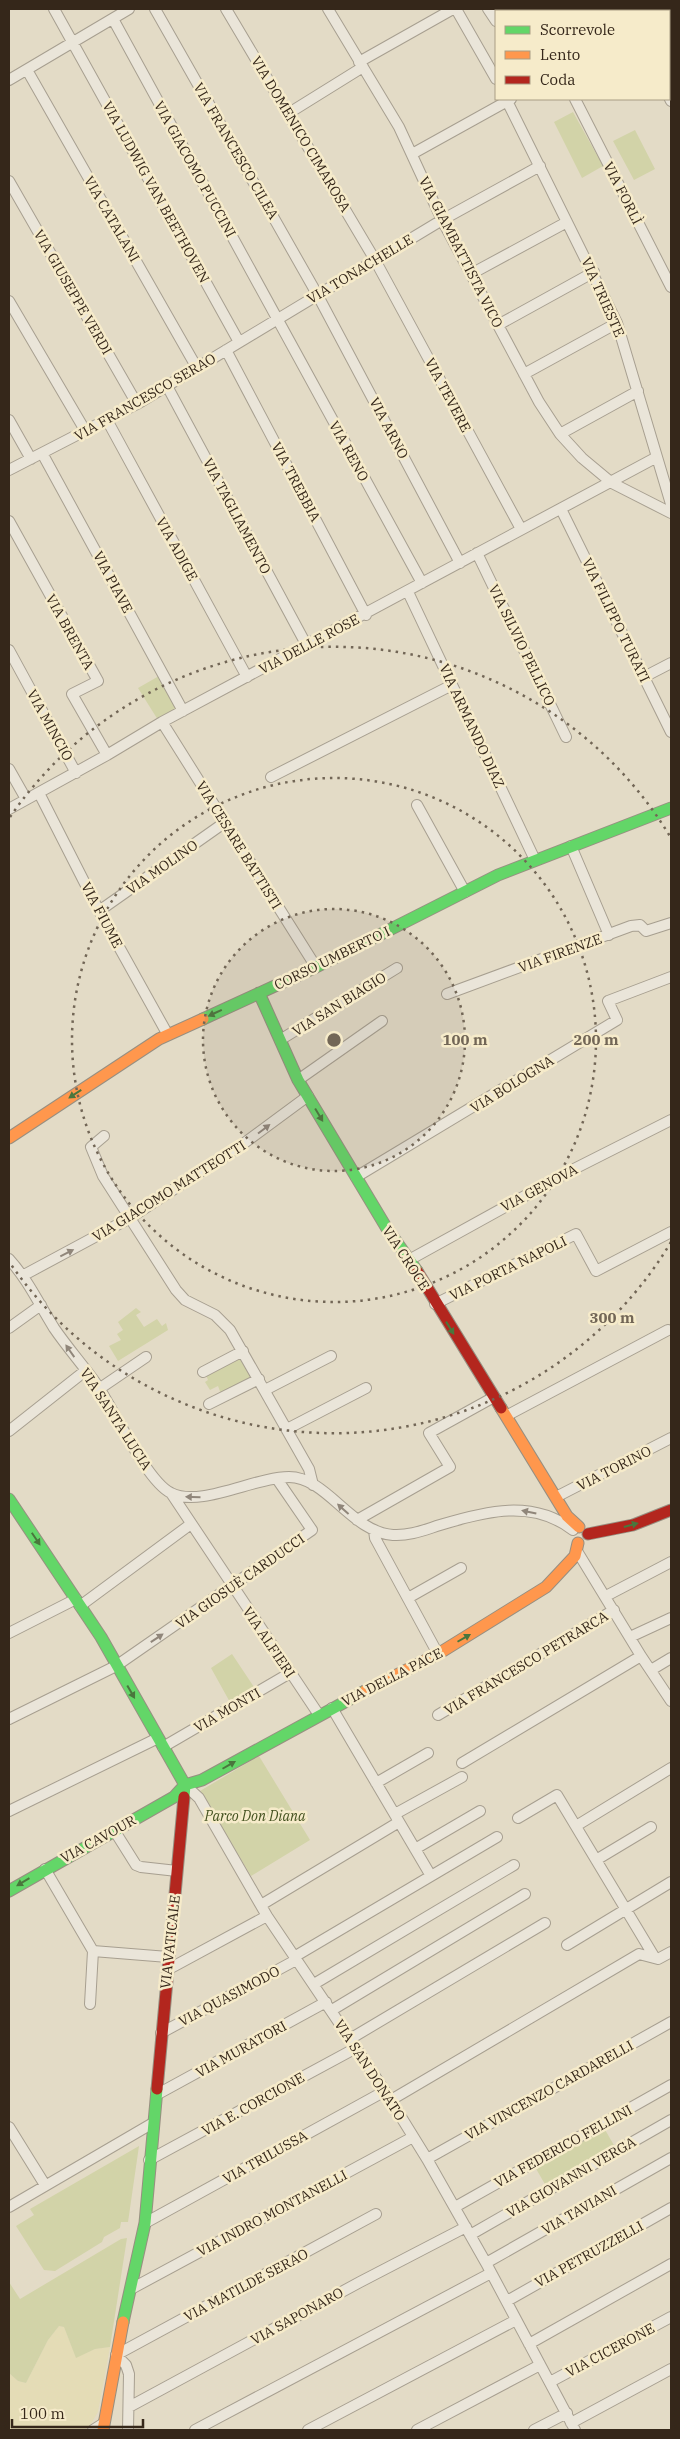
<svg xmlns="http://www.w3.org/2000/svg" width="680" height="2439" font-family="'IBM Plex Serif',serif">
	<rect width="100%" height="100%" fill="#e3dbc6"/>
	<path fill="#e4dcb6" d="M59,2326l5,1 12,30 19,-8 15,-2 -12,65 -9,15 -5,3h-75v-57l9,8 8,2 22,-43z"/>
	<path fill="#d2d3a8" d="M573,112l30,54 -21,12 -28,-56z
		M635,130l20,39 -21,11 -21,-39z
		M159,676l18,30 -1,4 -18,10 -20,-32z
		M136,1308l5,4 -5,3 8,12 13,-8 5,7 4,-3 2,7 -50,31 -9,-15 12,-6 -4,-6 6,-4 -5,-8z
		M240,1357l13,21 -32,16 -3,-8 -8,4 -5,-8 3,-2 -2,-5z
		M232,1654l24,36 -25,14 -20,-36z
		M259,1756l51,84 -59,36 -51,-85z
		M604,2128l11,19 -69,39 -11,-19z
		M139,2146l-11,76h-7l-1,6 -16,9 -2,5 -47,29 -11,-1 -28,-44 18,-11 -4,-6z
		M127,2238l-17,109 -15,2 -19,9 -12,-31 -5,-1 -11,14 -22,43 -8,-2 -9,-8v-91l11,17 101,-60z"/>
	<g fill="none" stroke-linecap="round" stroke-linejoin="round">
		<defs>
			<path id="street" d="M54,9l185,333
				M155,9l162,285 143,269
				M226,9l149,251 146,269
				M328,9l71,118 43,93 97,182 21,32 22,24 30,25 59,30
				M456,9l40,70
				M488,9l8,12
				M556,9l2,2
				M635,9l1,2
				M669,15l2,-1
				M113,19l309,564
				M359,62l94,-53
				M27,70l170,298
				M9,80l120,-71
				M669,97l2,4
				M575,99l96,188
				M507,101l110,222 54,181
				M289,113l74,-46
				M412,154l99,-55
				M9,181l128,223
				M471,274l96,-52
				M9,301l77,131
				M498,325l96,-53
				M226,350l140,265
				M524,374l93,-51
				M167,386l140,260
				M9,420l22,39
				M107,420l140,257
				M560,434l78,-43
				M42,453l141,258
				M9,470l128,-66 305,-184 98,-54
				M561,509l110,223
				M9,521l89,160 -26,13 35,61
				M477,553l89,184
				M408,592l127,268
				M9,650l67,123
				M644,677l27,-14
				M162,722l154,245
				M9,769l17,30
				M271,777l181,-92
				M39,793l60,118 69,124
				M417,805l48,87
				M9,809l98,-54 55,-33 495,-265
				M571,846l38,89
				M99,911l125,-88
				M447,994l184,-68 9,-1 6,6 25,-8
				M280,1040l117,-72
				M298,1080l84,-59
				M104,1136l-13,11 12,29 73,114 9,10 30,15 15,15 79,139 4,16
				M356,1177l261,-157 -9,-19 63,-24
				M9,1259c19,21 30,45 45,69 13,19 28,36 41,54 18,25 51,99 76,111 29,15 84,-16 118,-16 38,0 62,55 104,58 17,1 31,-5 47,-10 46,-14 93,-26 133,5
				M409,1260l161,-89 101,-51
				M24,1275l106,-57 113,-74 65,-48
				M435,1304l141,-70 20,37 75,-39
				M9,1328l32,-23
				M203,1372l40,-21
				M99,1389l47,-32
				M265,1390l66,-34
				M209,1404l50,-25
				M506,1416l162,-86
				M287,1429l79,-41
				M9,1431l76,-60
				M171,1493l148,222
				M556,1497l115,-59
				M357,1520l93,-53 -21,-34 65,-36
				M374,1530l1,8 63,116
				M577,1551l64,105 30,45
				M606,1596l65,-34
				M408,1598l53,-30
				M80,1606l111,-82
				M9,1633l67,-34
				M630,1637l41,-19
				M651,1670l20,-12
				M332,1708l99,168
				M438,1715l176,-105
				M9,1719l107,-53 196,-136 -35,-51
				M163,1747l127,-74
				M462,1763l179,-107
				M376,1783l52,-30
				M185,1785l14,13 68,118 118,175 42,68 59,104 89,167
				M9,1811l149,-73
				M395,1814l67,-37
				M518,1818l39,-23 98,163
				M576,1826l95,-58
				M114,1830l22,35 5,2 36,4
				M415,1849l65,-38
				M596,1860l55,-33
				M45,1869l48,82 -3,53
				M261,1905l138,-83
				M567,1945l104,-63
				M93,1951l75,6
				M294,1957l203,-120
				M167,1970l100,-54
				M314,1984l200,-119
				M332,2010l193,-116
				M161,2033l135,-73
				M350,2039l195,-116
				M156,2095l170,-93
				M391,2100l248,-146 19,5 13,-7
				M9,2127l36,58
				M427,2159l244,-137
				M149,2160l207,-112
				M9,2207l144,-84
				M455,2207l216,-122
				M145,2223l240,-132
				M470,2235l201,-115
				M486,2263l185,-105
				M131,2289l282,-152
				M507,2301l164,-93
				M529,2344l142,-80
				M550,2382l121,-65
				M129,2407l231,-125 106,-55
				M571,2423l100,-54
				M93,2430l11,-7
				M128,2430l1,-56 -3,-9 -10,-10 260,-141
				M195,2430l296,-157
				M308,2430l208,-110
				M417,2430l123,-65
				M534,2430l33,-17"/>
			<path id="fast" d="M259,993l39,87 88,147 31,44
				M203,1019l113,-52 182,-92 173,-67
				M9,1499l92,138 84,148 -1,12
				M9,1891l165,-94 11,-12 17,-5 163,-89
				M123,2322l22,-99 12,-134"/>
			<path id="slow" d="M9,1138l150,-99 44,-20
				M501,1408l66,108 12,11
				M365,1691l73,-37 108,-67 29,-31 3,-13
				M103,2430l20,-108"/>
			<path id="jam" d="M417,1271l84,137
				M588,1534l45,-9 38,-15
				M157,2089l27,-292"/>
		</defs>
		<use href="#street" stroke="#a79f90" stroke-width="12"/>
		<use href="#fast" stroke="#978f81" stroke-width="13"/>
		<use href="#slow" stroke="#978f81" stroke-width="13"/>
		<use href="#jam" stroke="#978f81" stroke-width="13"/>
		<use href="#street" stroke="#eae5d9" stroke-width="10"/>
		<use href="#fast" stroke="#63d668" stroke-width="11"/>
		<use href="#slow" stroke="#ff974d" stroke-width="11"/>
		<use href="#jam" stroke="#b3261e" stroke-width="11"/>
	</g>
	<defs><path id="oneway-solid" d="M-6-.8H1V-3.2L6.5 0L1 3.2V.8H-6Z" transform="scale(1.25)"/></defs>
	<g fill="#4a763d">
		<use href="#oneway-solid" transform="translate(215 1013) rotate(155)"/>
		<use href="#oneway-solid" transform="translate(75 1094) rotate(147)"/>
		<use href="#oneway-solid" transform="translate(319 1115) rotate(59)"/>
		<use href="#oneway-solid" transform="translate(450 1328) rotate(58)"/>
		<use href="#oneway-solid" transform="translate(631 1525) rotate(-15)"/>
		<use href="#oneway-solid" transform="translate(36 1539) rotate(56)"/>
		<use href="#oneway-solid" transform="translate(464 1638) rotate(-30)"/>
		<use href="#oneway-solid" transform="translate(131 1692) rotate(60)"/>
		<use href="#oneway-solid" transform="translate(229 1765) rotate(-30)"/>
		<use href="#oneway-solid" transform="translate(23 1882) rotate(149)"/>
	</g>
	<g fill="#90867a">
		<use href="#oneway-solid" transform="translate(264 1129) rotate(-37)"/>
		<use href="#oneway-solid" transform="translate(67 1253) rotate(-27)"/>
		<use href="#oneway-solid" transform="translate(70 1351) rotate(-125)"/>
		<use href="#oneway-solid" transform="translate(193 1497) rotate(-178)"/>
		<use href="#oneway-solid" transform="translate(343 1509) rotate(-138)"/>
		<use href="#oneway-solid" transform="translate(529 1512) rotate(-168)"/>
		<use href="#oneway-solid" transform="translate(157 1638) rotate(-34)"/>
	</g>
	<circle cx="334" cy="1040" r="131" fill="#726656" fill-opacity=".12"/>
	<g fill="none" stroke="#726656" stroke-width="2.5" stroke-dasharray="2.5 5">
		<circle cx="334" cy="1040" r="131"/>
		<circle cx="334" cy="1040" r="262"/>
		<path d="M671 1242A393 393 0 0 1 10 1263M10 817A393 393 0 0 1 671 838"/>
	</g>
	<g text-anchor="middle" stroke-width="5" stroke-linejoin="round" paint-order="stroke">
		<g font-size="14" fill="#35271a" stroke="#f6ebca">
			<text transform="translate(301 134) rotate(59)" y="5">VIA DOMENICO CIMAROSA</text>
			<text transform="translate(236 151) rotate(60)" y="5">VIA FRANCESCO CILEA</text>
			<text transform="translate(195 169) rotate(61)" y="5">VIA GIACOMO PUCCINI</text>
			<text transform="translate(156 192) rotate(61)" y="5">VIA LUDWIG VAN BEETHOVEN</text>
			<text transform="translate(623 193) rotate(63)" y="5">VIA FORLÌ</text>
			<text transform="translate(112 219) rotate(60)" y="5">VIA CATALANI</text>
			<text transform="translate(461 252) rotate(63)" y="5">VIA GIAMBATTISTA VICO</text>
			<text transform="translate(360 269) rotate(-31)" y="5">VIA TONACHELLE</text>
			<text transform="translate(73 292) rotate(60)" y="5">VIA GIUSEPPE VERDI</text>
			<text transform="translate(603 297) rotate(66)" y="5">VIA TRIESTE</text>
			<text transform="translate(448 395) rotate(62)" y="5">VIA TEVERE</text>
			<text transform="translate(145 397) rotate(-30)" y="5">VIA FRANCESCO SERAO</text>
			<text transform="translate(389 428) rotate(62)" y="5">VIA ARNO</text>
			<text transform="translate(349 451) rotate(61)" y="5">VIA RENO</text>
			<text transform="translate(296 482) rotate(62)" y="5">VIA TREBBIA</text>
			<text transform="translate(237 516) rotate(62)" y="5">VIA TAGLIAMENTO</text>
			<text transform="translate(177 549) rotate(61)" y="5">VIA ADIGE</text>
			<text transform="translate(113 582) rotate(62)" y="5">VIA PIAVE</text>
			<text transform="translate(616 620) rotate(64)" y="5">VIA FILIPPO TURATI</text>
			<text transform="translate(70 632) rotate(61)" y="5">VIA BRENTA</text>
			<text transform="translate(309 644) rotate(-28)" y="5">VIA DELLE ROSE</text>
			<text transform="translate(522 645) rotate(64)" y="5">VIA SILVIO PELLICO</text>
			<text transform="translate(50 725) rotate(61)" y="5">VIA MINCIO</text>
			<text transform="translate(472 726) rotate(65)" y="5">VIA ARMANDO DIAZ</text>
			<text transform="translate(239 845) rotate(58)" y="5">VIA CESARE BATTISTI</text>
			<text transform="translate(162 867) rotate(-35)" y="5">VIA MOLINO</text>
			<text transform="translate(102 915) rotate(62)" y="5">VIA FIUME</text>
			<text transform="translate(560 953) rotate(-20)" y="5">VIA FIRENZE</text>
			<text transform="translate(332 958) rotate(-26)" y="5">CORSO UMBERTO I</text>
			<text transform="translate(339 1004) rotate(-32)" y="5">VIA SAN BIAGIO</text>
			<text transform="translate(512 1084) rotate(-32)" y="5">VIA BOLOGNA</text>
			<text transform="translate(539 1188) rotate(-28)" y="5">VIA GENOVA</text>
			<text transform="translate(169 1191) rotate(-32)" y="5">VIA GIACOMO MATTEOTTI</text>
			<text transform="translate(406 1258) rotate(57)" y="5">VIA CROCE</text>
			<text transform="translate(508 1268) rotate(-26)" y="5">VIA PORTA NAPOLI</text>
			<text transform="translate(116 1419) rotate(57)" y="5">VIA SANTA LUCIA</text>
			<text transform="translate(614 1468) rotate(-27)" y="5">VIA TORINO</text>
			<text transform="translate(240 1581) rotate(-35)" y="5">VIA GIOSUÈ CARDUCCI</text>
			<text transform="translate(269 1642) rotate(56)" y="5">VIA ALFIERI</text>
			<text transform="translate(526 1663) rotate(-31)" y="5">VIA FRANCESCO PETRARCA</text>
			<text transform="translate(392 1677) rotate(-27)" y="5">VIA DELLA PACE</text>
			<text transform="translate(227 1710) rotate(-30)" y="5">VIA MONTI</text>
			<text transform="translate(98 1839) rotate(-29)" y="5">VIA CAVOUR</text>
			<text transform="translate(170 1942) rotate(-84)" y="5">VIA VATICALE</text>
			<text transform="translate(229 1996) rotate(-28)" y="5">VIA QUASIMODO</text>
			<text transform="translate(241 2049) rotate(-29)" y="5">VIA MURATORI</text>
			<text transform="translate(370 2070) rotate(57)" y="5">VIA SAN DONATO</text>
			<text transform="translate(549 2090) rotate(-29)" y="5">VIA VINCENZO CARDARELLI</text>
			<text transform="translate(253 2104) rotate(-29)" y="5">VIA E. CORCIONE</text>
			<text transform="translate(563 2146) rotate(-29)" y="5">VIA FEDERICO FELLINI</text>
			<text transform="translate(265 2157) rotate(-29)" y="5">VIA TRILUSSA</text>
			<text transform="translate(571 2177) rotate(-30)" y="5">VIA GIOVANNI VERGA</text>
			<text transform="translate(579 2210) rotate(-30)" y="5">VIA TAVIANI</text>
			<text transform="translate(272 2213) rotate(-28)" y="5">VIA INDRO MONTANELLI</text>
			<text transform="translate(589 2254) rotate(-29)" y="5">VIA PETRUZZELLI</text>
			<text transform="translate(246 2285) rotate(-28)" y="5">VIA MATILDE SERAO</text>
			<text transform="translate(297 2316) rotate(-29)" y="5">VIA SAPONARO</text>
			<text transform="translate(610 2350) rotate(-28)" y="5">VIA CICERONE</text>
		</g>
		<g font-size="14" font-style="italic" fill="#445220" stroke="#f6ebca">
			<text x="255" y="1821">Parco Don Diana</text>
		</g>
	</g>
	<circle cx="334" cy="1040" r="8" fill="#726656" stroke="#f6ebca" stroke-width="2.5"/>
	<g font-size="15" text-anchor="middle" font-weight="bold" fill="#726656" stroke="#f6ebca" stroke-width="5" stroke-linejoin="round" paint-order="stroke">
		<text x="465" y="1045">100 m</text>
		<text x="596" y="1045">200 m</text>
		<text x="612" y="1323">300 m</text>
	</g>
	<rect width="680" height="2439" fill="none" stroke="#35271a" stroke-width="20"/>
	<rect x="495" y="10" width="175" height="90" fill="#f6ebca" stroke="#a99d84"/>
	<rect x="505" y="26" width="25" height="8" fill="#63d668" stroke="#a99d84"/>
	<text x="540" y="35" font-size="15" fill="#35271a">Scorrevole</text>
	<rect x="505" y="51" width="25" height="8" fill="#ff974d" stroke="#a99d84"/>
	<text x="540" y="60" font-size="15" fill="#35271a">Lento</text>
	<rect x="505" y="76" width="25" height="8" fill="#b3261e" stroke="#a99d84"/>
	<text x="540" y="85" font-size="15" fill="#35271a">Coda</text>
	<path d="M12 2419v8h131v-8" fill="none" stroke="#35271a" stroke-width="2.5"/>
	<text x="20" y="2419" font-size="15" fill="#35271a" stroke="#f6ebca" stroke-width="4" paint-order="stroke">100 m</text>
</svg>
